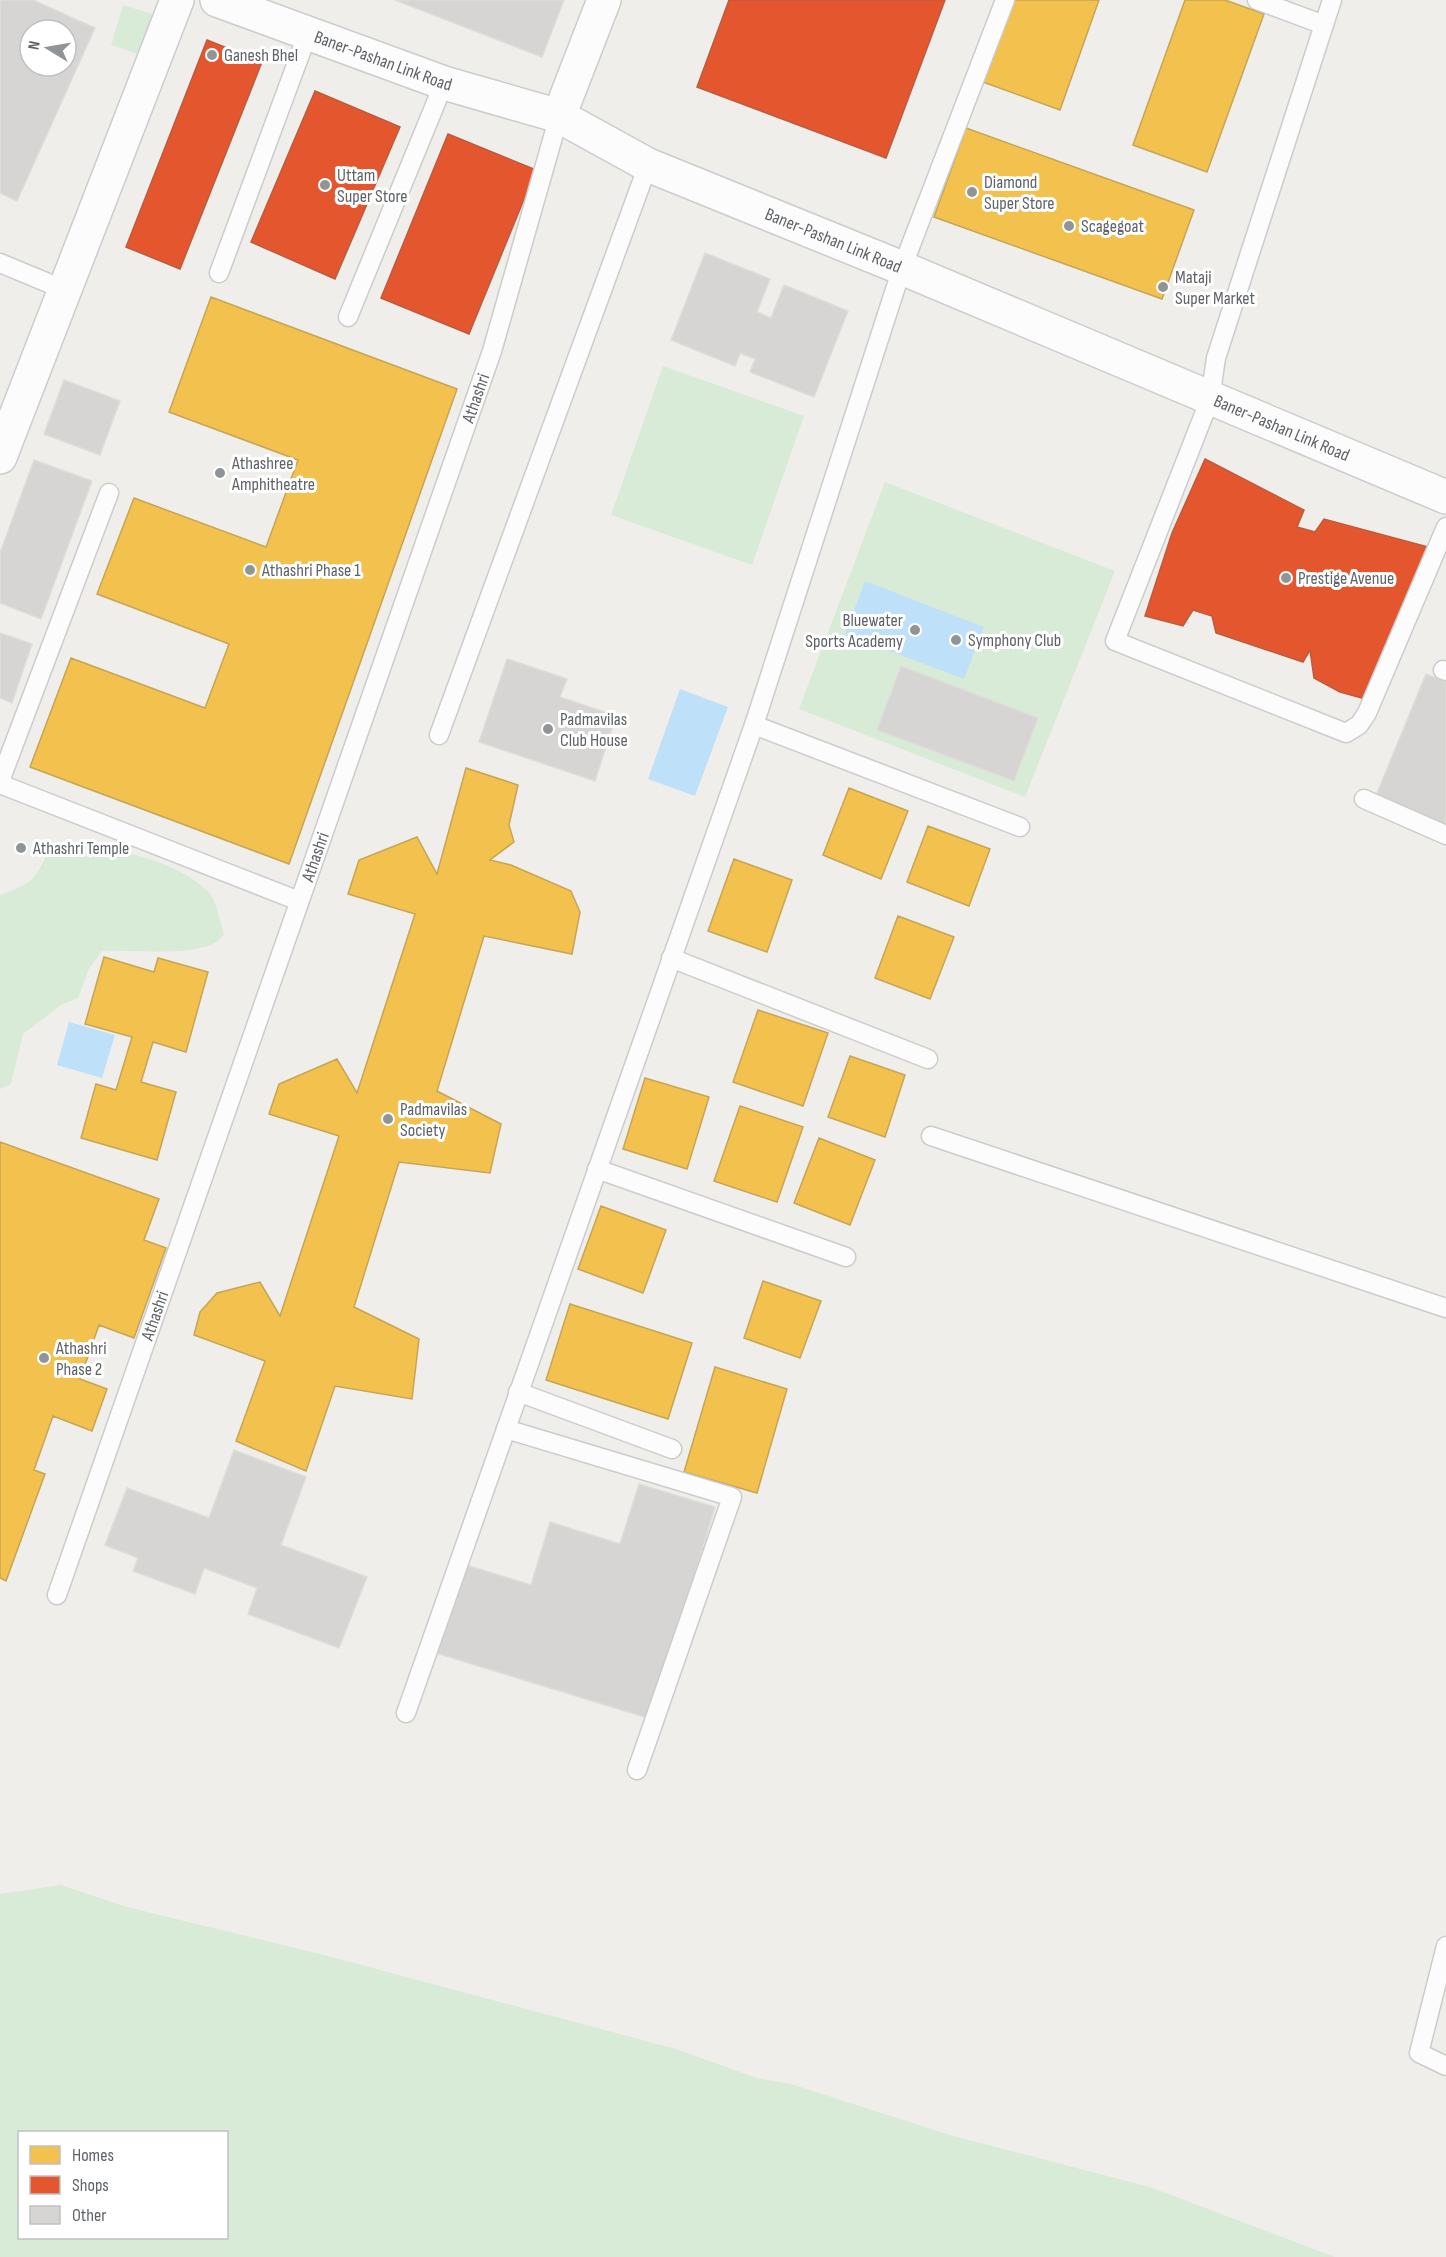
<svg xmlns="http://www.w3.org/2000/svg" width="1446" height="2257" font-family="'Sofia Sans Condensed',sans-serif">
	<rect width="100%" height="100%" fill="#efeeea"/>
	<path fill="#d8ebd6" fill-rule="evenodd" d="M123,5l42,13 -15,40 -39,-13z
		M663,366l141,50 -52,149 -141,-50z
		M885,482l230,89 -90,226 -226,-88z
		M67,842c46,6 105,16 141,49 8,8 12,31 16,43 -13,26 -93,15 -122,17l-13,18 -11,29 -17,7 -38,29 -12,50 -11,5v-194c32,-11 36,-16 49,-46z
		M61,1885l66,22 201,49 348,93 81,29 34,6 159,51 200,52 185,70h-1335v-363zM226,2132v106h-206v-106z"/>
	<path fill="#bfe0f9" d="M865,581l119,46 -20,52 -119,-45z
		M680,689l48,18 -33,89 -47,-17z
		M69,1022l46,13 -13,43 -45,-13z"/>
	<path fill="#f2c14e" stroke="#c6a556" stroke-width="1.5" d="M1012,0h87l-39,110 -77,-28z
		M1185,0h40l39,14 -57,158 -74,-27z
		M966,128l228,82 -32,89 -228,-82z
		M211,297l246,92 -168,475 -259,-97 41,-109 134,50 24,-64 -132,-50 37,-96 132,49 32,-87 -129,-48z
		M466,768l52,17 -9,40 5,17 -24,18 21,5 60,26 9,21 -8,42 -88,-18 -47,155 64,33 -11,49 -91,-11 -45,145 65,32 -7,60 -77,-13 -29,85 -70,-30 29,-80 -71,-26 6,-23 17,-19 43,-11 20,34 59,-180 -70,-22 10,-30 58,-25 20,34 58,-179 -67,-20 11,-34 58,-23 20,37z
		M849,788l59,23 -27,68 -58,-24z
		M928,826l62,23 -21,57 -62,-24z
		M734,859l58,21 -25,72 -59,-21z
		M898,916l56,21 -24,62 -55,-21z
		M104,957l50,15 4,-14 50,14 -22,80 -33,-10 -12,40 35,10 -19,68 -76,-22 15,-54 20,6 16,-53 -47,-13z
		M758,1010l70,23 -25,73 -70,-24z
		M850,1056l55,19 -20,62 -57,-20z
		M645,1078l64,19 -22,72 -64,-20z
		M740,1106l63,21 -26,75 -63,-21z
		M819,1138l56,22 -25,65 -56,-22z
		M0,1142l159,57 -15,41 22,8 -32,90 -35,-13 -19,54 27,10 -15,42 -39,-15 -19,54 11,4 -39,107 -6,-3z
		M601,1206l65,24 -23,63 -65,-24z
		M763,1281l58,20 -21,57 -56,-20z
		M570,1304l122,39 -24,76 -122,-39z
		M715,1367l72,22 -30,104 -73,-21z"/>
	<path fill="#e4572e" stroke="#bc5b3f" stroke-width="1.5" d="M729,0h216l-59,158 -189,-71z
		M207,40l55,22 -82,207 -54,-22z
		M315,91l85,36 -65,152 -84,-37z
		M448,134l88,36 -67,164 -88,-36z
		M1205,459l99,51 -7,17 18,5 9,-13 104,28 -66,151 -22,-6 -26,-14 -4,-28 -7,12 -87,-29 -4,-17 -19,-6 -10,16 -38,-10 27,-83z"/>
	<path fill="#d6d5d3" stroke="#deddd9" stroke-width="1.5" fill-rule="evenodd" d="M0,0h33l62,28 -78,173 -17,-8zM30,30h36v36h-36z
		M395,0h169l-22,57z
		M705,253l65,26 -13,33 14,6 13,-33 64,26 -34,86 -64,-25 5,-13 -15,-6 -5,13 -64,-26z
		M64,380l56,21 -20,54 -56,-21z
		M34,460l58,21 -51,138 -41,-16v-50z
		M0,633l32,11 -20,59 -12,-5z
		M507,659l60,20 -7,18 56,19 -21,65 -116,-39z
		M901,666l137,52 -24,63 -137,-51z
		M1426,674l20,8v146l-71,-30z
		M234,1450l72,27 -25,68 86,32 -28,71 -91,-34 9,-26 -53,-20 -9,26 -62,-23 5,-13 -33,-13 22,-57 82,30z
		M639,1484l76,23 -64,212 -215,-66 27,-89 68,21 19,-63 70,22z"/>
	<g fill="none" stroke-linecap="round" stroke-linejoin="round">
		<defs>
			<g id="service">
				<path d="M1257,0l67,25"/>
				<path d="M1332,0l-116,358 -6,41 -95,242 231,92 13,-8 8,-12 79,-186"/>
				<path d="M0,263l65,27"/>
				<path d="M219,273l89,-240"/>
				<path d="M348,317l96,-234"/>
				<path d="M1443,670l3,1"/>
				<path d="M754,725l266,102"/>
				<path d="M439,735l209,-570"/>
				<path d="M0,781l109,-288"/>
				<path d="M0,784l299,117"/>
				<path d="M1364,799l82,36"/>
				<path d="M671,958l257,101"/>
				<path d="M931,1136l515,172"/>
				<path d="M597,1169l249,88"/>
				<path d="M518,1392l154,57"/>
				<path d="M506,1429l226,68 -95,273"/>
				<path id="s1" d="M57,1595l435,-1244 67,-235"/>
				<path d="M406,1713l348,-988 148,-457 103,-268"/>
				<path d="M1446,1946l-27,107 27,13"/>
			</g>
			<path id="minor" d="M559,116l45,-116
				M0,457l177,-457"/>
			<g id="tertiary">
				<path id="s2" d="M217,0l227,83 115,33 89,49 254,103 544,229"/>
			</g>
		</defs>
		<use href="#service" stroke="#cbcccc" stroke-width="21"/>
		<use href="#minor" stroke="#cbcccc" stroke-width="36"/>
		<use href="#tertiary" stroke="#cbcccc" stroke-width="36"/>
		<use href="#service" stroke="#fdfcfc" stroke-width="18"/>
		<use href="#minor" stroke="#fdfcfc" stroke-width="33"/>
		<use href="#tertiary" stroke="#fdfcfc" stroke-width="33"/>
	</g>
	<g fill="#919496" stroke="#fff" stroke-width="2">
		<circle cx="212" cy="55" r="6"/>
		<circle cx="325" cy="185" r="6"/>
		<circle cx="972" cy="192" r="6"/>
		<circle cx="1069" cy="226" r="6"/>
		<circle cx="1163" cy="287" r="6"/>
		<circle cx="220" cy="473" r="6"/>
		<circle cx="250" cy="570" r="6"/>
		<circle cx="1286" cy="578" r="6"/>
		<circle cx="915" cy="630" r="6"/>
		<circle cx="956" cy="640" r="6"/>
		<circle cx="548" cy="729" r="6"/>
		<circle cx="21" cy="848" r="6"/>
		<circle cx="388" cy="1119" r="6"/>
		<circle cx="44" cy="1358" r="6"/>
	</g>
	<g text-anchor="middle" stroke-width="6" stroke-linejoin="round" paint-order="stroke">
		<g font-size="18" fill="#5f6368" stroke="#fff" text-anchor="start">
			<text x="224" y="61">Ganesh Bhel</text>
			<text x="337" y="181">Uttam<tspan x="337" dy="21">Super Store</tspan></text>
			<text x="984" y="188">Diamond<tspan x="984" dy="21">Super Store</tspan></text>
			<text x="1081" y="232">Scagegoat</text>
			<text x="1175" y="283">Mataji<tspan x="1175" dy="21">Super Market</tspan></text>
			<text x="232" y="469">Athashree<tspan x="232" dy="21">Amphitheatre</tspan></text>
			<text x="262" y="576">Athashri Phase 1</text>
			<text x="1298" y="584">Prestige Avenue</text>
			<text x="903" y="626" text-anchor="end">Bluewater<tspan x="903" dy="21">Sports Academy</tspan></text>
			<text x="968" y="646">Symphony Club</text>
			<text x="560" y="725">Padmavilas<tspan x="560" dy="21">Club House</tspan></text>
			<text x="33" y="854">Athashri Temple</text>
			<text x="400" y="1115">Padmavilas<tspan x="400" dy="21">Society</tspan></text>
			<text x="56" y="1354">Athashri<tspan x="56" dy="21">Phase 2</tspan></text>
		</g>
		<g font-size="18" fill="#5f6368" stroke="#fff">
			<text dy="6" stroke="none"><textPath href="#s2" startOffset="177">Baner-Pashan Link Road</textPath></text>
			<text dy="6" stroke="none"><textPath href="#s2" startOffset="663">Baner-Pashan Link Road</textPath></text>
			<text dy="6" stroke="none"><textPath href="#s1" startOffset="1268">Athashri</textPath></text>
			<text dy="6" stroke="none"><textPath href="#s2" startOffset="1149">Baner-Pashan Link Road</textPath></text>
			<text dy="6" stroke="none"><textPath href="#s1" startOffset="782">Athashri</textPath></text>
			<text dy="6" stroke="none"><textPath href="#s1" startOffset="296">Athashri</textPath></text>
		</g>
	</g>
	<rect x="18" y="2131" width="210" height="108" fill="#ffffff" stroke="#bfc1c3" stroke-width="1.5"/>
	<rect x="30" y="2146" width="30" height="18" fill="#f2c14e" stroke="#bfc1c3" stroke-width="1.5"/>
	<text x="72" y="2161" font-size="18" fill="#5f6368">Homes</text>
	<rect x="30" y="2176" width="30" height="18" fill="#e4572e" stroke="#bfc1c3" stroke-width="1.5"/>
	<text x="72" y="2191" font-size="18" fill="#5f6368">Shops</text>
	<rect x="30" y="2206" width="30" height="18" fill="#d6d5d3" stroke="#bfc1c3" stroke-width="1.5"/>
	<text x="72" y="2221" font-size="18" fill="#5f6368">Other</text>
	<g transform="translate(48 48) rotate(281)"><circle r="28" fill="#ffffff" stroke="#bfc1c3" stroke-width="1.5"/>
	<path d="M0-4.5L10 22L0 15L-10 22Z" fill="#919496"/>
	<text y="-9" font-size="16" font-weight="bold" text-anchor="middle" fill="#5f6368">N</text>
	</g>
</svg>
